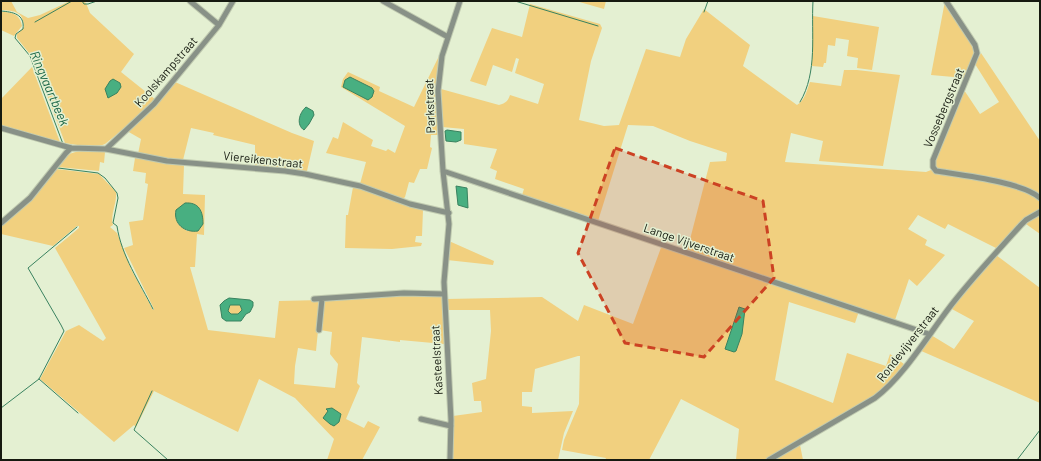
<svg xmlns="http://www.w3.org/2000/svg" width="1041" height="461" font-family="Barlow,sans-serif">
	<rect width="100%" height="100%" fill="#e4f0d2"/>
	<path fill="#f1d07f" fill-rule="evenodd" d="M1,1h10l6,11 11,6 12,-3 30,-14h13l3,2 4,10 44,41 -13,18 35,28 -23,21 -28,23c-9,4 -29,1 -40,-1l-32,-85 -16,-20v-4l7,-7c-1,-16 -9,-16 -23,-17z
		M576,1h30l-2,8z
		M945,1l29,45 2,8 -11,24 -34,-3z
		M530,4l70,20 2,4 -11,33 -12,59 25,6 15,-1 27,-76 34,8 6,-18 18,-30 46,36 -7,21 54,39c8,-5 10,-15 13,-23l31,4 3,-16h13l43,5 -17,91 -64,-5 4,-20 -32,-8 -6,29 141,10 10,-4 -2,-4 30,-74 16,24 19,-12 -24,-38 6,-11 59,88v70l-17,9 -27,28 -48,-24 -3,5 -27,-14 -10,14 19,11 -2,5 20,10 -28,31 -8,-7 -14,41 -208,-69 23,-89 16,-1 1,-8 -37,-12 -37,-15 -25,-1 -30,96 -76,-26 2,-6 -29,-10 2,-8 -7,-3 7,-19 -33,-5v-15l-22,-2 -1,-38 58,16c7,-2 9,-4 11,-10l28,9 6,-20 -29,-11 4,-14 -3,-1 -4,14 -19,-7 -7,21 -16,-5 22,-53 30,9z
		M1,12c11,0 19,2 21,14l-8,10 -13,-6z
		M813,16l66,11 -7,43 -15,-2 1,-10 -11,-2 2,-16 -13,-2 -1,8 -7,-1 -2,18h-2l-1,4 -11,-1z
		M439,56l-3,39 3,40h-8l-1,12 2,1 -5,21h-7l-6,14 -5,-1 -4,15 -2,2 -43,-15 6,-22 -40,-9 7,-16 5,2 5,-17 30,18 -2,6 15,5 2,-2 7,4 10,-27 -64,-39 2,-8 5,-7 32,15 -1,4 35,16z
		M32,67l28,75 -59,-17v-26z
		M175,82l117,51 22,8 -7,30 -2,1 -21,-4 -29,-3v-20l-42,-10 1,-2 -23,-5 -8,32 -45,-6 3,-15 -14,-8z
		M82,151l23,1 -1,11 -4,-1 -1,9 -41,-4c8,-11 11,-15 24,-16z
		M135,158l49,7 -1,29 22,1 -1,40 -7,-1 -2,33h-5l18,63 67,8 4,-37 42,-1 -5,51 -18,-3 -3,18 -1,18 41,4 3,-24 -8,-10 2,-22 -12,-2 3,-29 3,-1 75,-6 39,1 2,2 2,47 -44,-4v2l-38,-5 -5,46 3,3 -14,33 18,9 4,-7 12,6 -18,33h-35l7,-21 -39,-41 -36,-19 -21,53 -84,-41 -18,36 -2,-2 -20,17 -74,-63 26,-48 13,-6 24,16 3,-3 -51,-90 24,-20v-2h-2l-24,20 -52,-12v-9c21,-17 39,-34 55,-56l43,5 17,18c1,12 -6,22 -3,33l-3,2 7,6 14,36 22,41 1,-1 -30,-61 9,-3 -4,-23 14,-2 5,-36 -3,-1 1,-10 -13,-2zM176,217l27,7 -3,5 -13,2 -9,-7z
		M353,187l17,5 53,18 -1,26h-6l-1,6 7,1 -1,3 -29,3 -47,-1 1,-33h2z
		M1040,215v19l-14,-10 6,-6z
		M449,241l45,20 -1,4 -46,-5z
		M662,245l197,66 -4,12 -66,-21 -14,78 58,23 14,-50 39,13 4,-12 14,10 -14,19 -26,21 -98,56h-30l3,-31 -58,-30 -32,61h-44l1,-2 -44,-8 2,-10 15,-36 1,-48h-2l-43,13 -3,23h-10v14l10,1v6l41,-2 -9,22 -6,27h-107l2,-44 29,-4 -1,-11h-7l-2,-18 14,-4 5,-48 -1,-21h-43l-1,-11 96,-2 36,24 6,-16 49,19z
		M996,255l44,33v115l-121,-53 12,-15 23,14 20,-28 -24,-13z
		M230,305h10l2,5 -4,4h-7l-3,-3z
		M800,445l3,15h-30z"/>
	<path fill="#48af81" stroke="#39825f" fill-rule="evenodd" d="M350,77l22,11 2,3 -2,6 -4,3 -25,-13 2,-7z
		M113,79l7,4 1,4 -4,6 -9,5 -3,-9 5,-8z
		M306,107l7,4 1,4 -5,9 -5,6c-8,-5 -5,-17 2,-23z
		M447,130l14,2v8l-5,2 -10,-1 -1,-10z
		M456,186l11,2 1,20 -10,-3z
		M185,203c14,-1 18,8 18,21l-5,7c-13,2 -25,-7 -22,-21z
		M229,298l21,2 3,2v4l-3,6 -4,2 -5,7h-15l-4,-3 -2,-13 4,-4zM230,305h10l2,5 -4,4h-7l-3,-3z
		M739,307l6,2 -3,25 -6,17 -2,1 -9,-3z
		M332,408l9,6 -2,8 -5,4 -4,-2 -7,-6 5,-7 -2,-2z"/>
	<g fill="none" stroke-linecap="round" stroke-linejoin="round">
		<path stroke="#39825f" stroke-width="1" d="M82,1l2,3h4l9,-3
			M515,1l83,25
			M1,11c12,1 24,3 22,18l-7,5 -1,4 15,18 33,88
			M704,12l4,-11
			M35,22l37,-21
			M800,102c18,-30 11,-68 13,-101
			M58,168l40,5 7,5 12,15 1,5 -5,25 4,3c4,29 23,57 36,83
			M39,379l39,34
			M152,391l-18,39 34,30
			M1,408l38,-29 25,-48 -3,-6 -33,-57 49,-41
			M1017,460l23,-30"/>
		<defs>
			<path id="minor" d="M190,1l29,24
				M383,1l65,36
				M946,1l29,44 2,8 -44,107v7l3,4c24,4 87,11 104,27
				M1,128l70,20 35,1 61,12 118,10 20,3 55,12 50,18 39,9
				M106,149l48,-45 65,-79 14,-24
				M443,171l486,163
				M1,223l29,-25 36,-45 5,-5
				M314,299l90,-6 40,1
				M319,330l3,-31
				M421,419l30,7
				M450,460l1,-40 -7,-138 5,-58 -6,-53 -5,-80 4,-35 18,-55
				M769,460l106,-62c28,-21 52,-61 74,-90 22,-29 48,-56 72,-83l5,-5 14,-8"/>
		</defs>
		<use href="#minor" stroke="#bfc9af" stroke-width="7"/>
		<use href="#minor" stroke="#889187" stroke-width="5"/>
	</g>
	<path fill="#cc4223" fill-opacity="0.2" stroke="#cc4223" stroke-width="3" stroke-dasharray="8 5" stroke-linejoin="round" d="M615,148l148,53 11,77 -70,79 -79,-14 -47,-90z"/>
	<g text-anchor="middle" stroke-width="3" stroke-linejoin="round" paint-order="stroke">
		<g font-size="12" fill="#161a10" stroke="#e4f0d2">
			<text transform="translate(166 72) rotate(-49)" y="4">Koolskampstraat</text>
			<text transform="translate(430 106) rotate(-92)" y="4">Parkstraat</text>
			<text transform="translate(944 108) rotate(-67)" y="4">Vossebergstraat</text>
			<text transform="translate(263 160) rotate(6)" y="4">Viereikenstraat</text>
			<text transform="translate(689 243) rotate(19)" y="4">Lange Vijverstraat</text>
			<text transform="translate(908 344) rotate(-52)" y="4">Rondevijverstraat</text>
			<text transform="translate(437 360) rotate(-93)" y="4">Kasteelstraat</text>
		</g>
		<g font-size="13" font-style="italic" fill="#1b6646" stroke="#e4f0d2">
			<text transform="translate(50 88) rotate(67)" y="5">Ringvaartbeek</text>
		</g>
	</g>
	<rect width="1041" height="461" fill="none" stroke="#161a10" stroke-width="4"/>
</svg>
